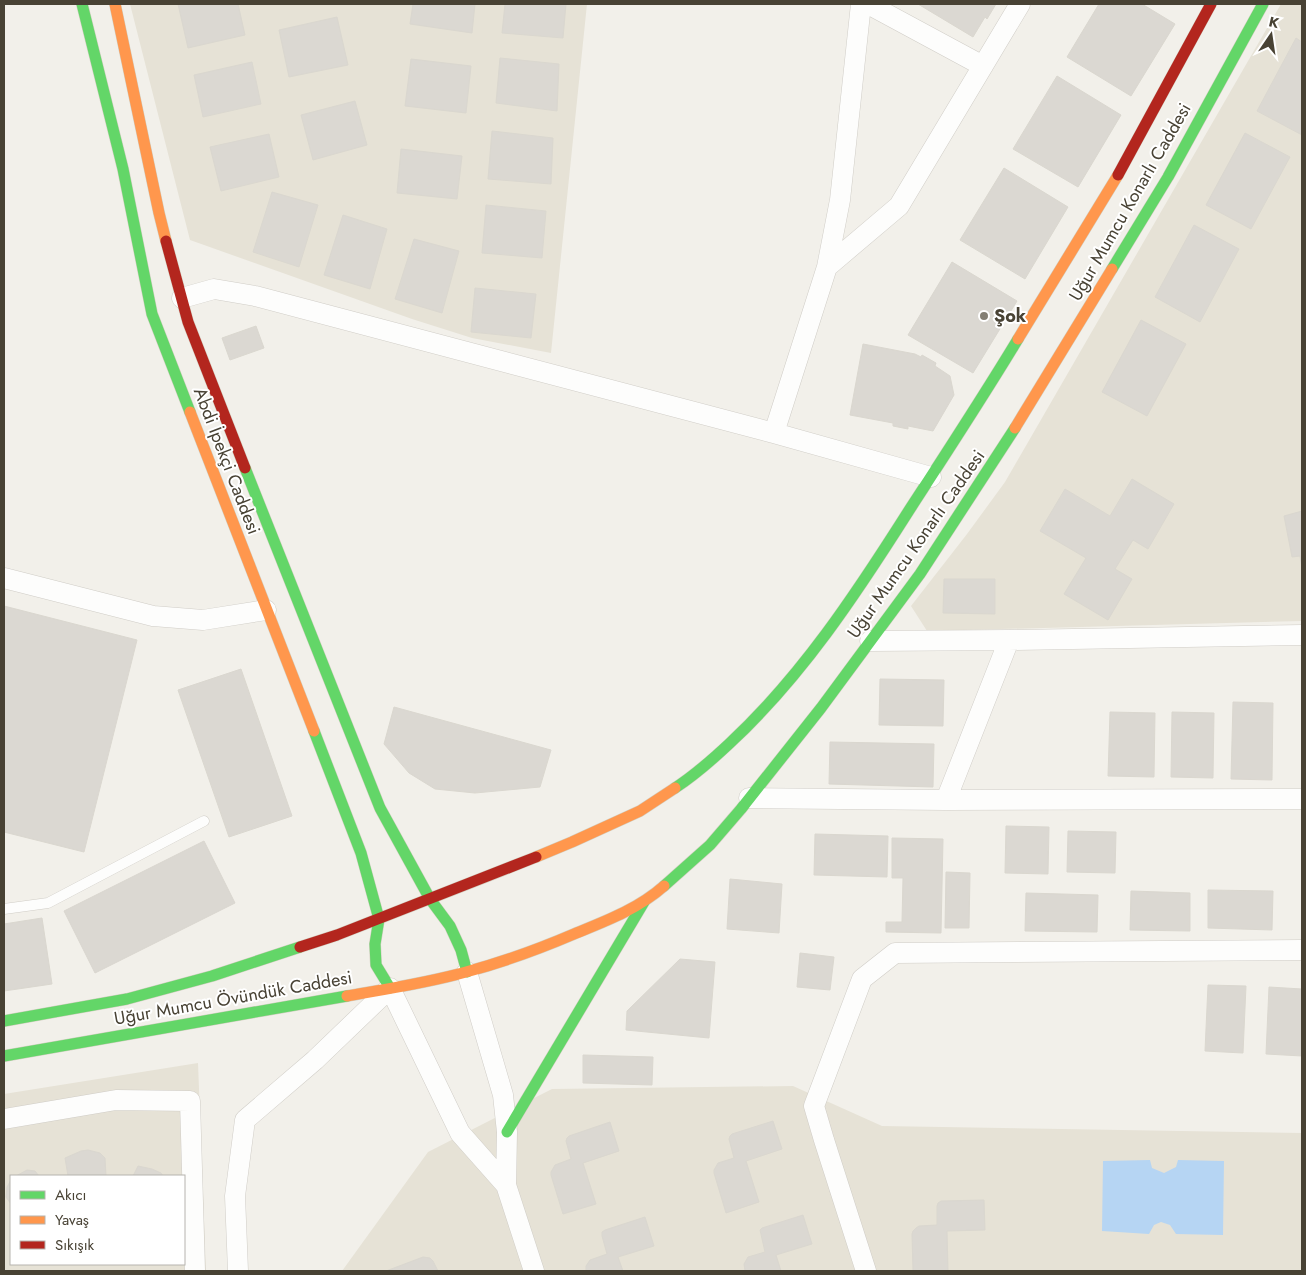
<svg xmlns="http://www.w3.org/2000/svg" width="1306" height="1275" font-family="Jost,sans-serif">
	<rect width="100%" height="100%" fill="#f2f0ea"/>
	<path fill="#e6e2d6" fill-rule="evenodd" d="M130,4h457l-36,349 -79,-15 -60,-19 -222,-79z
		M1281,4h21v617l-375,10 -16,-25 56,-72 38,-52z
		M198,1063l8,208h-202v-177zM11,1176h173v88h-173z
		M793,1086l89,40 420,7v138h-960l86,-119 124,-63z"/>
	<path fill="#b6d5f3" d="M1150,1160l2,8 12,5 12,-6 2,-7 46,1 -1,74 -47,-1 -6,-9 -9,-3 -7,3 -5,9 -47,-3 1,-70z"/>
	<path fill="#dbd8d2" stroke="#dad7cf" d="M178,4h60l7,31 -57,13z
		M413,4h62l-3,29 -62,-9z
		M505,4h61l-3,34 -61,-5z
		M918,4h78l-9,15 -2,-2 -12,20z
		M1099,4h43l33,20 -44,72 -64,-39z
		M337,17l11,48 -59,12 -10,-47z
		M1296,38l6,4v93l-45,-24z
		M500,58l59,6 -2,47 -61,-8z
		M411,59l60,7 -5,47 -61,-7z
		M252,62l9,42 -58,13 -9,-42z
		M1057,76l64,39 -43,72 -65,-38z
		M355,101l12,44 -54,15 -12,-45z
		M492,131l61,7 -2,46 -63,-5z
		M1245,133l45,24 -39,72 -45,-24z
		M269,134l10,43 -58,14 -11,-44z
		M401,149l61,7 -5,43 -60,-6z
		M1004,168l64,39 -43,72 -65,-39z
		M272,192l46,13 -19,62 -46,-15z
		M486,205l60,6 -4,47 -60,-5z
		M343,215l44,14 -17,60 -46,-14z
		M1194,225l45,24 -39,73 -45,-25z
		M414,239l45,12 -17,62 -47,-14z
		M952,262l65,39 -44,72 -65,-38z
		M475,288l61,6 -5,44 -60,-6z
		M1141,320l45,24 -39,72 -45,-24z
		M256,326l8,22 -34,12 -8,-22z
		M863,344l52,10 6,3 1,-2 14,8 -1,3 15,10 4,19 -21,36 -25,-5v3l-15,-3v-3l-43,-8z
		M1132,479l42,25 -26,45 -15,-9 -18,29 17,10 -24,41 -44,-26 22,-36 -46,-27 25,-42 45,27z
		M1302,511v57l-2,-12 -8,1 -8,-41z
		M944,579h51v35l-52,-1z
		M4,606l133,34 -53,212 -80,-20z
		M241,669l51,147 -63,21 -51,-147z
		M880,679l64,1 -1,46 -64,-1z
		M1233,702l40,1 -1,77 -41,-1z
		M394,707l157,43 -11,37 -65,6 -40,-4 -26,-16 -25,-29z
		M1110,712l45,1 -1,64 -46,-1z
		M1172,712l42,1 -1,65 -42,-1z
		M830,742l104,2 -1,43 -104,-3z
		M1006,826l43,1 -1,47 -43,-1z
		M1068,831l48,1 -1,41 -48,-1z
		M815,834l73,2 -1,41 -73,-2z
		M892,838l51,1 -2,94 -55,-1v-10h16l1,-44h-11z
		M204,841l31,62 -140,70 -31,-62z
		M946,872l24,1 -1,55h-24z
		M730,879l52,5 -3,49 -52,-4z
		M1208,890l65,1 -1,39 -64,-2z
		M1131,891l59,2v38l-60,-1z
		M1026,893l72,2 -1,37 -72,-1z
		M42,918l10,66 -48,7v-67z
		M800,953l34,4 -4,33 -33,-3z
		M680,959l35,3 -6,76 -83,-8 1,-19z
		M1208,985l38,1 -3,67 -38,-2z
		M1269,987l33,2v67l-36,-2z
		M583,1055l70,2 -1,28 -69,-2z
		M773,1121l9,28 -36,12 13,41 -33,11 -12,-40v-3l4,-7 16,-5 -5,-19 1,-3 2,-2z
		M610,1122l9,29 -36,12 13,41 -33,10 -12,-39v-3l4,-7 16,-6 -5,-18 1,-3 2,-2z
		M88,1150l12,3 5,5 1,18h-38l-3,-18 16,-7z
		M138,1166l14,3 9,4 2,3h-30z
		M27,1170l8,1 4,5h-23z
		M11,1180v24l-5,-7 1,-10z
		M984,1200l1,30 -38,1 1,40h-35l-1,-37 1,-3 3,-3 3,-2 18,-1v-19l1,-3 3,-2z
		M803,1215l9,29 -36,11 5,16h-36l-1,-7 4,-7 17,-5 -5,-22 2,-2z
		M645,1217l9,29 -36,11 5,14h-37v-5l4,-6 17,-6 -5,-18v-4l3,-2z
		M423,1257l7,1 3,3 5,10h-52z"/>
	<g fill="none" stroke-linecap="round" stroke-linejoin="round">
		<defs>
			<path id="lane" d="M4,909l44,-6 156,-82"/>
			<path id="street" d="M868,4l115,62
				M827,267l72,-61 121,-202
				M182,298l32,-9 41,7 519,137 157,44
				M774,433l53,-166 13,-67 21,-196
				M4,578l149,38 50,4 63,-10
				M1009,640l-63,160 356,-1
				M870,641l139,-1 293,-5
				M749,798l197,2
				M467,972l36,123 4,37 -1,53 28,86
				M4,1119l112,-19 74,1 5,170
				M238,1271l-3,-75 10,-76 70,-60 75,-72 70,145 46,52
				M866,1271l-42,-131 -10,-34 48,-127 33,-26 407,-3"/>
			<path id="fast" d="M82,4l41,165 29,145 38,98
				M1112,269l56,-92 95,-173
				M245,468l135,340 50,91 20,27 11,24 6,22
				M314,731l47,122 18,66 -4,25 1,21 14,23
				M675,788c20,-13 38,-29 55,-45 72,-67 126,-149 178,-231 37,-57 75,-115 110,-173
				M664,886l46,-41 31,-36 80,-101 99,-134 95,-146
				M4,1021l123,-22 85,-23 88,-29
				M4,1056l343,-60
				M507,1132l137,-230"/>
			<path id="slow" d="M115,4l44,209 7,28
				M1018,339l100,-164
				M190,412l124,319
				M1015,428l97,-159
				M536,857l36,-15 68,-31 35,-23
				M347,996c40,-7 80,-13 119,-24 37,-10 73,-23 108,-38 32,-13 64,-25 90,-48"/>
			<path id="jam" d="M1118,175l93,-171
				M166,241l22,81 57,146
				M300,947l37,-12 199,-78"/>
		</defs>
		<use href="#lane" stroke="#d0cdc7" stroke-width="11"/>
		<use href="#street" stroke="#d0cdc7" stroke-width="21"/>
		<use href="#fast" stroke="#d2cec0" stroke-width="12"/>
		<use href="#slow" stroke="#d2cec0" stroke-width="12"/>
		<use href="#jam" stroke="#d2cec0" stroke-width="12"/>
		<use href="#lane" stroke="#fdfdfc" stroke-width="10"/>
		<use href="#street" stroke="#fdfdfc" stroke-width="20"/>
		<use href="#fast" stroke="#63d668" stroke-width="11"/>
		<use href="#slow" stroke="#ff974d" stroke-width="11"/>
		<use href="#jam" stroke="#b3261e" stroke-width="11"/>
	</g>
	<circle fill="#847f74" stroke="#fff" stroke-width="2" cx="984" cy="316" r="5"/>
	<g text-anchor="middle" stroke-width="4" stroke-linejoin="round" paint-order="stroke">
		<g font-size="18" fill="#484234" stroke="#fff">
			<text transform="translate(1130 202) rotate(-60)" y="6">Uğur Mumcu Konarlı Caddesi</text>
			<text transform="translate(227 461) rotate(69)" y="6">Abdi İpekçi Caddesi</text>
			<text transform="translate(916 544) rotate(-55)" y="6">Uğur Mumcu Konarlı Caddesi</text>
			<text transform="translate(233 998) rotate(-10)" y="6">Uğur Mumcu Övündük Caddesi</text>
		</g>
		<g font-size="18" font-weight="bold" fill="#484234" stroke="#fff" text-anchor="start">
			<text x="994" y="322">Şok</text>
		</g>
	</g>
	<rect width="1306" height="1275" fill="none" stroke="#484234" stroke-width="10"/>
	<rect x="10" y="1175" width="175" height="90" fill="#ffffff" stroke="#b6b3ae"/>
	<rect x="20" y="1191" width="25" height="8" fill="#63d668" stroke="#b6b3ae"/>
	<text x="55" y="1200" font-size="15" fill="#484234">Akıcı</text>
	<rect x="20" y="1216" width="25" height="8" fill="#ff974d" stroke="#b6b3ae"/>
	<text x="55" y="1225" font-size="15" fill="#484234">Yavaş</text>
	<rect x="20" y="1241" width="25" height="8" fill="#b3261e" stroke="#b6b3ae"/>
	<text x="55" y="1250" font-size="15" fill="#484234">Sıkışık</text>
	<g transform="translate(1271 35) rotate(13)" stroke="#ffffff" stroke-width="4" paint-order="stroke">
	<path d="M0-4L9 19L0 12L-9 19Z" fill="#484234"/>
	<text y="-8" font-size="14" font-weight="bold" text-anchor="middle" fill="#484234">K</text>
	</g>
</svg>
